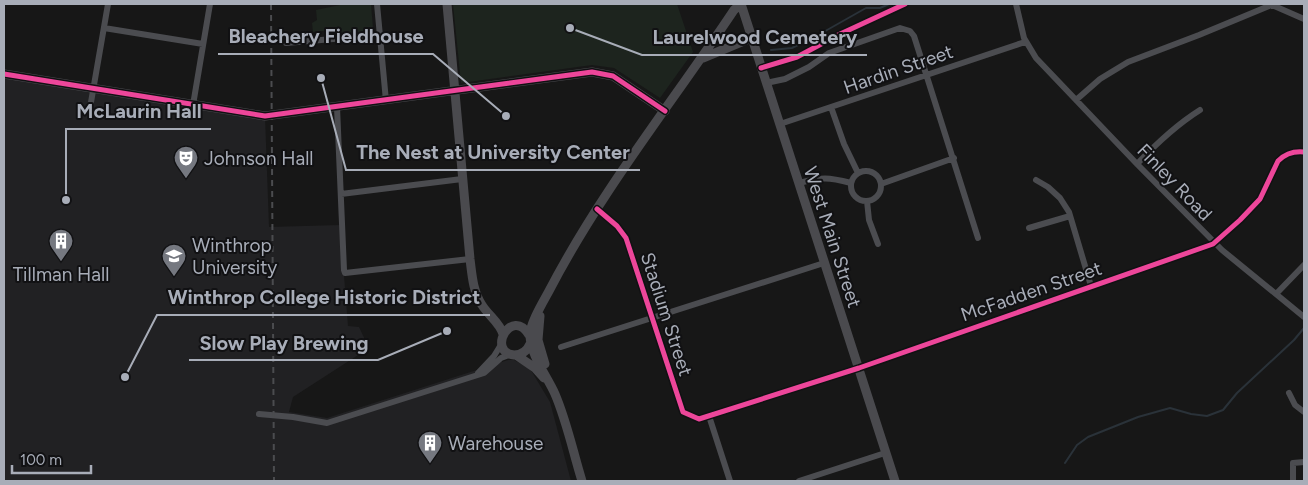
<svg xmlns="http://www.w3.org/2000/svg" width="1308" height="485" font-family="Figtree,sans-serif">
	<rect width="100%" height="100%" fill="#171717"/>
	<path fill="#212123" d="M4,73l261,43 4,111 71,-2 8,101 11,1 10,21 -76,49 -4,15 38,6 181,-58h6l13,7 5,5 18,30 21,79h-567z"/>
	<path fill="#1d241e" d="M345,4h26l2,24h-8v4l-24,2 -8,-4 -20,2 -1,-9 5,-3 -1,-10z
		M453,4h224l16,48 -33,46 -46,-30 -22,-3 -131,18z"/>
	<g fill="none" stroke-linecap="round" stroke-linejoin="round">
		<path stroke="#2a3239" stroke-width="2" d="M771,50l21,-2 28,-14 46,-26h14l9,-4
			M1065,463l12,-18 11,-8 50,-20 32,-9 21,6 16,2 16,-6 14,-17 57,-53 10,-12"/>
		<path stroke="#4b4c50" stroke-width="6" d="M377,4l9,97
			M1016,4l8,34 12,20 101,106 85,86 82,67
			M1272,5l32,14
			M104,28l99,16
			M286,43l94,-8
			M766,83l19,-4 24,-12 20,-14 71,-25 10,3 4,5 64,202
			M1076,100l24,-21 28,-17 71,-27 75,-31
			M193,105l17,-101
			M337,107l7,163 1,3 125,-14
			M831,107l13,37 14,29
			M90,108l18,-104
			M780,124l245,-82
			M1137,164c19,-20 39,-39 63,-54
			M851 186a15 15 0 1 1 30 0a15 15 0 1 1-30 0Z
			M1036,180l12,7 12,11 9,14 22,74
			M799,183c23,-6 29,-6 52,0
			M881,184l73,-26
			M341,194l121,-15
			M867,201l2,19 9,24
			M597,209l20,17 9,12 57,174 16,7 160,-51 354,-124 27,-24 20,-21 18,-38c7,-7 16,-10 26,-9
			M1029,228l41,-12
			M1276,294l28,-29
			M561,347l263,-84
			M478,373l16,-17 8,-13
			M1289,393l6,12 9,7
			M259,414l34,3 34,6 157,-50 17,-15 10,-4
			M709,416l21,65
			M799,481l86,-28
			M1293,481v-18l11,-1"/>
		<path stroke="#4a4a4e" stroke-width="9" d="M447,4l23,255c2,16 3,33 12,46 6,10 18,18 21,29
			M741,4l154,477
			M703,58l48,-20
			M4,74l261,42 327,-44 21,4 52,35
			M540,316l-2,24 7,24
			M529,335c-17,-29 -43,17 -15,20 8,0 13,-4 16,-11
			M516,355l19,13 9,10
			M582,481c-9,-29 -15,-59 -27,-87 -8,-18 -24,-38 -25,-58 -1,-11 13,-34 19,-45 52,-100 123,-188 185,-281l7,-6"/>
		<path stroke="#4b4c4f" stroke-width="2" stroke-dasharray="6 5" stroke-linecap="butt" d="M271,4l3,477"/>
		<defs>
			<path id="cycleway" d="M761,68l36,-11 41,-22 67,-31
				M4,74l261,42 327,-44 21,4 52,35
				M597,209l20,17 9,12 57,174 16,7 160,-51 354,-124 27,-24 20,-21 18,-38c7,-7 16,-10 26,-9"/>
		</defs>
		<use href="#cycleway" stroke="#111113" stroke-width="8"/>
		<use href="#cycleway" stroke="#ed469a" stroke-width="5"/>
	</g>
	<defs>
		<symbol id="theatre-pin" viewBox="-11 -11 22 30"><path d="M0 17L-7.5 6A9.5 9.5 0 1 1 7.5 6Z" fill="#757880" stroke="#111113"/><path d="M-5-5.5Q0-4 5-5.5V0Q5 5 0 6Q-5 5-5 0ZM-3.3-2.5H-1v1.5H-3.3ZM1-2.5H3.3v1.5H1ZM-2.8 1Q0 5.5 2.8 1Z" fill="#fff"/></symbol>
		<symbol id="building-pin" viewBox="-11 -11 22 30"><path d="M0 17L-7.5 6A9.5 9.5 0 1 1 7.5 6Z" fill="#757880" stroke="#111113"/><path d="M-4-6H4V6H1V3H-1V6H-4ZM-2.5-4.3h1.7v1.8h-1.7ZM.8-4.3h1.7v1.8H.8ZM-2.5-1h1.7V.8h-1.7ZM.8-1h1.7V.8H.8Z" fill="#fff"/></symbol>
		<symbol id="university-pin" viewBox="-11 -11 22 30"><path d="M0 17L-7.5 6A9.5 9.5 0 1 1 7.5 6Z" fill="#757880" stroke="#111113"/><path d="M0-5L7-2L0 1L-7-2ZM-4 1L0 2.5L4 1V4Q0 6-4 4Z" fill="#fff"/></symbol>
	</defs>
	<g fill-rule="evenodd">
		<use href="#theatre-pin" x="172" y="144" width="28" height="38"/>
		<use href="#building-pin" x="47" y="227" width="28" height="38"/>
		<use href="#university-pin" x="160" y="242" width="28" height="38"/>
		<use href="#building-pin" x="416" y="429" width="28" height="38"/>
	</g>
	<g text-anchor="middle" stroke-width="4" stroke-linejoin="round" paint-order="stroke">
		<g font-size="19" fill="#a8adb8" stroke="#111113">
			<text transform="translate(898 69) rotate(-19)" y="7">Hardin Street</text>
			<text transform="translate(1175 182) rotate(46)" y="7">Finley Road</text>
			<text transform="translate(833 237) rotate(72)" y="7">West Main Street</text>
			<text transform="translate(1031 291) rotate(-19)" y="7">McFadden Street</text>
			<text transform="translate(667 314) rotate(72)" y="7">Stadium Street</text>
		</g>
		<g font-size="19" fill="#a8adb8" stroke="#111113" text-anchor="start">
			<text x="204" y="165">Johnson Hall</text>
			<text x="192" y="252">Winthrop<tspan x="192" dy="22">University</tspan></text>
			<text x="61" y="281" text-anchor="middle">Tillman Hall</text>
			<text x="448" y="450">Warehouse</text>
		</g>
	</g>
	<path fill="none" stroke="#a8adb8" stroke-width="2" d="M506 116L433 54H218M570 28L642 55H867M66 200L66 129H211M321 78L346 170H640M125 377L157 315H490M447 331L378 360H189"/>
	<g fill="#a8adb8" stroke="#111113" stroke-width="2">
		<circle cx="506" cy="116" r="5"/>
		<circle cx="570" cy="28" r="5"/>
		<circle cx="66" cy="200" r="5"/>
		<circle cx="321" cy="78" r="5"/>
		<circle cx="125" cy="377" r="5"/>
		<circle cx="447" cy="331" r="5"/>
	</g>
	<g font-size="20" text-anchor="middle" font-weight="bold" fill="#a8adb8" stroke="#111113" stroke-width="4" stroke-linejoin="round" paint-order="stroke">
		<text x="326" y="43">Bleachery Fieldhouse</text>
		<text x="755" y="44">Laurelwood Cemetery</text>
		<text x="139" y="118">McLaurin Hall</text>
		<text x="493" y="159">The Nest at University Center</text>
		<text x="324" y="304">Winthrop College Historic District</text>
		<text x="284" y="350">Slow Play Brewing</text>
	</g>
	<rect width="1308" height="485" fill="none" stroke="#a8adb8" stroke-width="10"/>
	<path d="M12 465v8h79v-8" fill="none" stroke="#a8adb8" stroke-width="2.5"/>
	<text x="20" y="465" font-size="15" fill="#a8adb8" stroke="#111113" stroke-width="4" paint-order="stroke">100 m</text>
</svg>
